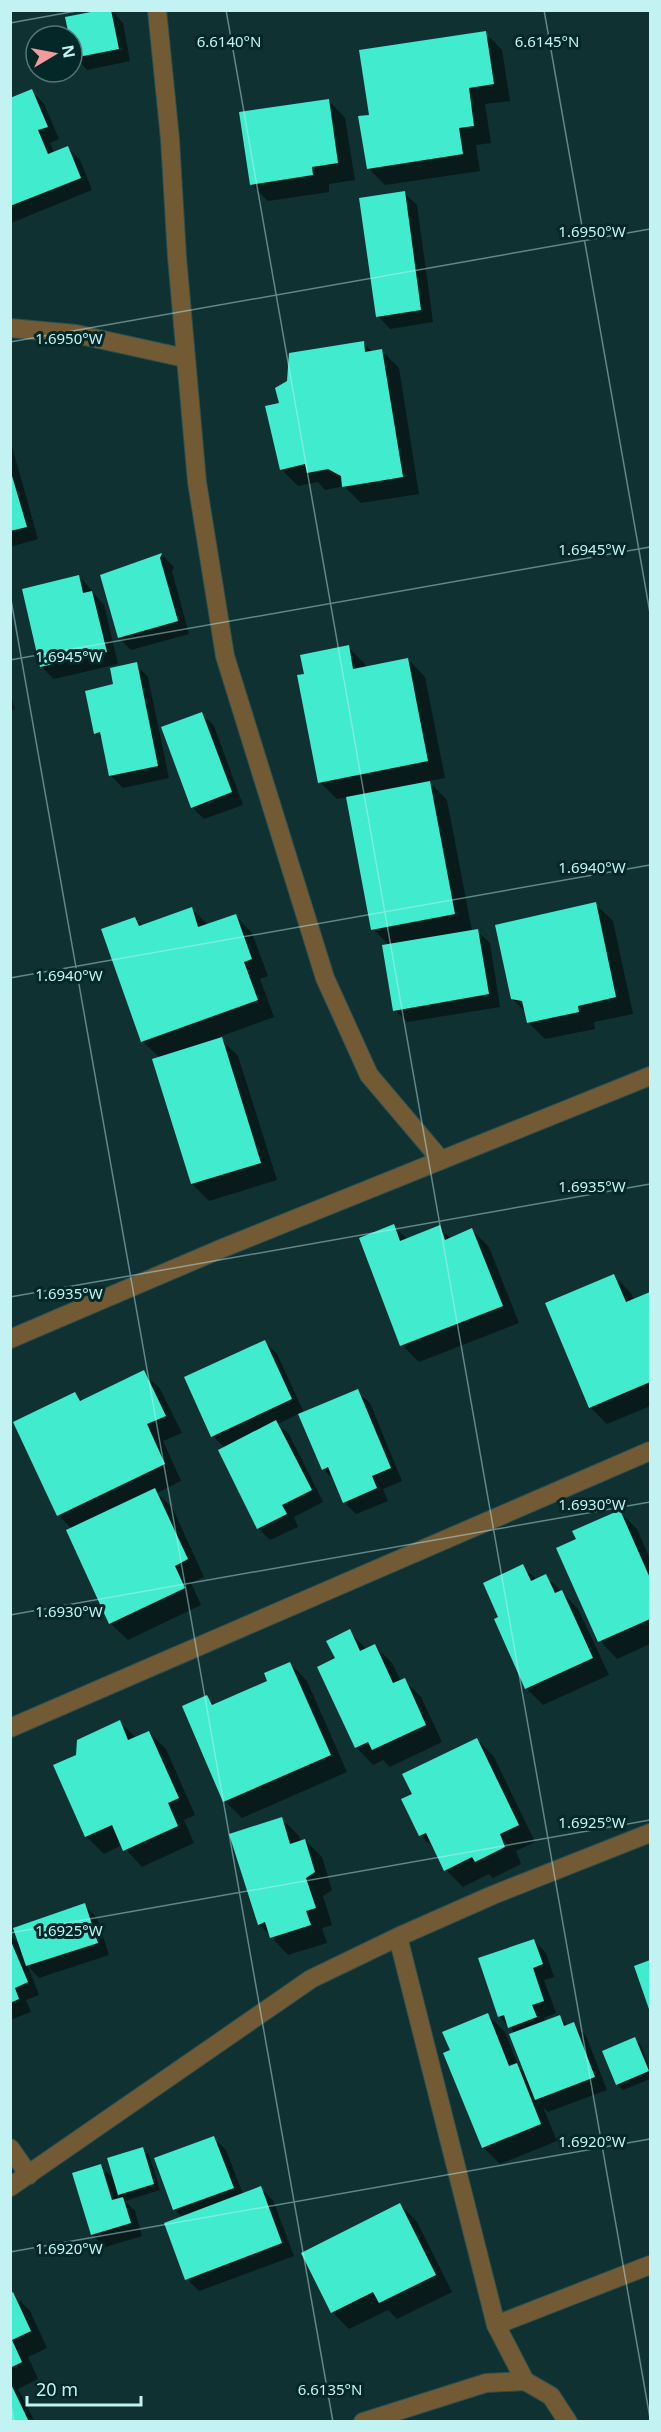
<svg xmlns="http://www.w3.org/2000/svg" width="661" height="2432" font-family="'Noto Sans',sans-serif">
	<rect width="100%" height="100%" fill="#0f3132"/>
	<path fill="#0007" d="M111,10l12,13 7,38 -43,9 -12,-13 -4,-21z
		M485,33l17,17 8,51 -25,3 6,39 -15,2 4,26 -95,14 -17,-17 3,-52z
		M32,91l12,13 15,35 -9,4 4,10 13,-6 13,13 12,30 -81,33 -1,-123z
		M328,100l17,18 10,62 -26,4v8l-61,9 -17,-17z
		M404,193l13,12 16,117 -43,7 -12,-13z
		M363,343l10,9 9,-1 17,17 20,126 -58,9 -17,-17 -19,4 -7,-8 -20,4 -17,-17 -1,-65z
		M10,439l28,100 -28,8z
		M162,555l12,12 -2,4 17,63 -58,16 -12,-12 -17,-62z
		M79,576l25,29 14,59 -64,15 -13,-12z
		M348,647l17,17 1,4 42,-9 17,18 20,101 -17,3 19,19 25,131h5l13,12 10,64 -93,15 -12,-12 -6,-65 -16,-16 -25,-132 -11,2 -17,-17 -14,-107z
		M136,664l12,13 21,101 -46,10 -13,-13 -7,-35 -7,-7 19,-47z
		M10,693l5,16 -5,2z
		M202,714l12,12 29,79 -39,14 -12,-12z
		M595,904l18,17 20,93 -39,8 1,7 -50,10 -17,-17 -2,-10 -14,-13z
		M191,908l17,17 27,-10 17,18 16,43 -8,3 14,38 -55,20 19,19 39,124 -68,21 -17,-17 -38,-124 6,-2 -18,-17 -7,-123 8,8z
		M394,1226l13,13 32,-12 12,12 21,-9 17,17 30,76 -100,39 -17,-17z
		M614,1276l17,17 3,7 16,-7v113l-43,18 -17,-17z
		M264,1341l13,13 27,59 53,-22 13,12 32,78 -19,8 5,12 -32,13 -12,-12 -8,-20 -13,-13 -23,-56 -22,11 11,10 34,68 -29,15 4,10 -28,13 -12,-12 -33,-80 -12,-12z
		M143,1372l17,17 22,44 -19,8 18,40 -24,12 15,14 32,70 -13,6 10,22 -73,35 -18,-17 -38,-94 -14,-14 -44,-93 60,-29 8,8z
		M620,1512l17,17 13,30v85l-33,15 -17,-18 -42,-92 20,-9z
		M522,1566l15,14 9,-4 32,33 31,66 -66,30 -17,-17 -26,-71z
		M349,1631l18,19 8,-4 17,17 9,18 3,-1 17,17 21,45 -52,25 -7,-7 -10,5 -17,-18 -19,-88z
		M290,1663l17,18 40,91 -105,46 -17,-17 -18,-104 8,9 54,-24z
		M120,1722l16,16 13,-6 17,17 29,66 -11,5 10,23 -52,24 -20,-22 -18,9 -18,-18 -31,-70 22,-10z
		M477,1739l17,18 41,85 -19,9 5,13 -28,14 -4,-4 -26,13 -17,-17 -9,-18 -17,-17 -17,-36 11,-5z
		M282,1819l17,17 2,6 4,-2 17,17 10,33 -9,6 9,29 -10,3 5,15 -39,12 -29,-31z
		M85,1905l12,13 12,37 -70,23 -11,-12 11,29 -13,5 5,12 -21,8v-85l10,10z
		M534,1941l12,12 8,24 -10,3 12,33 -12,5 1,4 14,-6 9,10 6,-3 12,13 21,54 -59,22 -5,-5 14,34 -57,23 -17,-17 -31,-96 36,-36 17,17 14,36 8,7 -12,-42 -16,-17z
		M650,1962v46l-14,-41z
		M634,2039l7,6 9,23v11l-27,11 -6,-6z
		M213,2137l13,13 17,44 17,-6 13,12 21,56 -95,35 -12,-12 -5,-62 -8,-8z
		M142,2148l7,7 11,35 -35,11 10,10 7,25 -37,11 -13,-12 -18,-61 27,-8 14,14z
		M400,2204l17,18 35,70 -55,27 -9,-9 -39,19 -17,-17z
		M13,2294l17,17 17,37 -19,9 10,22 -20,10 17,33h-25v-127z"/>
	<path fill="#40ebce" d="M101,10h10l8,39 -46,9 -1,-22h-3l-4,-19z
		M486,31l8,53 -25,4 5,38 -15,2 4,26 -96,15 -9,-53 11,-1 -10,-65z
		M32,89l16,38 -10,3 10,24 20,-8 13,32 -71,28v-108z
		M329,99l9,64 -26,4 1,8 -63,10 -11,-73z
		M405,191l16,119 -45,7 -17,-119z
		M364,341l1,11 17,-3 21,128 -61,10 -1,-11 -13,-7 -21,4 -2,-9 -25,6 -15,-64 14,-3 -4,-15 12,-7 2,-28z
		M10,469l17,58 -17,4z
		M162,553l-2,5 18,63 -60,17 -18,-63z
		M79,575l4,18 9,-2 15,61 -67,15 -18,-78z
		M349,645l4,24 55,-11 20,103 -110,22 -21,-108 7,-1 -4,-19z
		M137,662l21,104 -49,10 -9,-44 -6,2 -9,-43 28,-7 -3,-16z
		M202,712l30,80 -41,16 -30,-81z
		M430,781l25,133 -84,16 -25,-133z
		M596,902l20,95 -38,9 1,6 -52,11 -5,-22 -11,-2 -16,-74z
		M192,907l6,20 38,-13 16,45 -8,3 14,38 -117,42 -40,-113 34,-12 4,9z
		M478,929l11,65 -96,17 -11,-66z
		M222,1037l39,126 -70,21 -39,-125z
		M394,1224l6,17 40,-16 5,15 27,-12 31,78 -103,40 -41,-108z
		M614,1274l12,28 24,-10v90l-61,26 -44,-105z
		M265,1340l27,59 -81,38 -27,-60z
		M144,1370l22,46 -19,8 18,40 -108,52 -44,-94 62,-30 5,9z
		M358,1389l33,79 -19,8 5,12 -34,15 -15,-36 -6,3 -24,-56z
		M276,1420l36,70 -30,15 5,9 -30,15 -39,-79z
		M155,1488l33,71 -13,7 10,22 -76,36 -43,-94z
		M620,1510l30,68v41l-52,23 -42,-94 20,-9 -4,-8z
		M523,1564l8,17 15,-7 9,19 7,-3 31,68 -68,31 -31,-70 4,-2 -15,-34z
		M350,1629l10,22 15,-7 18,39 12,-5 21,47 -54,25 -4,-8 -13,6 -38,-81 18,-9 -9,-17z
		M290,1662l41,93 -108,47 -41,-96 25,-11 5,10 55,-24 -3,-8z
		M120,1720l8,20 21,-9 30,67 -11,5 10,23 -55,25 -11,-26 -27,12 -32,-72 23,-10 1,-15z
		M477,1738l42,87 -19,9 5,13 -30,15 -3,-5 -28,14 -18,-38 -7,3 -18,-37 11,-5 -10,-20z
		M282,1817l8,27 15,-5 10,33 -9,6 10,30 -10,3 5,14 -41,13 -5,-16 -7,3 -29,-91z
		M85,1903l13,40 -72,23 -13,-38z
		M10,1939l18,43 -13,6 4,11 -9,4z
		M534,1939l9,25 -10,4 11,33 -12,4 5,12 -29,11 -4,-13 -6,2 -20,-59z
		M650,1960v52l-16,-46z
		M488,2013l21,53 8,-3 24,61 -59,24 -39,-95 7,-3 -8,-18z
		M560,2015l4,11 10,-4 21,55 -60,23 -26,-66z
		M635,2037l14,34 -33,14 -14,-34z
		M214,2136l20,52 -61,22 -19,-52z
		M143,2147l11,37 -36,11 -11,-37z
		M101,2164l11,36 11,-3 8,26 -40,12 -19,-62z
		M261,2186l21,57 -97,37 -21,-57z
		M400,2203l36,72 -57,28 -6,-11 -42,21 -30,-60z
		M13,2292l18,39 -19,9 10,22 -12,6v-74z
		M10,2382l19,40h-19z"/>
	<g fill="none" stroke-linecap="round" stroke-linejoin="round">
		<defs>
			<path id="minor" d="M157,10l13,129 7,118 20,225 28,174 100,322 44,97 72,85
				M10,328l66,6 109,24
				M10,1339l213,-91 427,-172
				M10,1728l640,-277
				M398,1937l98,388 29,56
				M10,2148l19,27
				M10,2187l301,-208 87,-42 95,-42 157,-62
				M496,2325l154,-60
				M363,2422l123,-39 39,-2 26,15 17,26"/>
		</defs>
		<use href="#minor" stroke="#2c5051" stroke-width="20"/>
		<use href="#minor" stroke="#725b34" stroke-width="18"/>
	</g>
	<path fill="none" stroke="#c3f2f3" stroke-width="1.5" stroke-opacity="0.45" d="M226,10l424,2408M544,10l106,603M10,23l72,-13M10,342l640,-113M10,594l323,1828M10,660l640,-113M10,978l640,-113M10,1297l640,-113M10,1615l640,-113M10,1933l640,-113M10,2252l640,-113M10,2400l4,22"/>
	<g font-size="15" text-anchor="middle" fill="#c3f2f3" stroke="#042728" stroke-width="6" stroke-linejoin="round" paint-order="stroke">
		<text x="229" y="47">6.6140°N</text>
		<text x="547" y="47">6.6145°N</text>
		<text x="592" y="237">1.6950°W</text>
		<text x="69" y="344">1.6950°W</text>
		<text x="592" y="555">1.6945°W</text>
		<text x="69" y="662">1.6945°W</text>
		<text x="592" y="873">1.6940°W</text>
		<text x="69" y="981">1.6940°W</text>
		<text x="592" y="1192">1.6935°W</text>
		<text x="69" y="1299">1.6935°W</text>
		<text x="592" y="1510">1.6930°W</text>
		<text x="69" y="1617">1.6930°W</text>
		<text x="592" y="1828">1.6925°W</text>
		<text x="69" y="1936">1.6925°W</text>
		<text x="592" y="2147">1.6920°W</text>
		<text x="69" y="2254">1.6920°W</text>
		<text x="330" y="2395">6.6135°N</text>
	</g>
	<rect width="661" height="2432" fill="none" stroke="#c3f2f3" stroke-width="24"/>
	<g transform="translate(54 54) rotate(80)"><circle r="28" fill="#042728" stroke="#507879" stroke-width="1.5"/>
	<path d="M0-4.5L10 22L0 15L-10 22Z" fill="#f59b9c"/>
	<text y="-9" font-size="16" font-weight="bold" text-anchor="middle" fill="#c3f2f3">N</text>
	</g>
	<path d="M27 2396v9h114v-9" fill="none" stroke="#c3f2f3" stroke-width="3"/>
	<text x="36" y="2396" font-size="18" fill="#c3f2f3" stroke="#042728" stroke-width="4.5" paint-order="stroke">20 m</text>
</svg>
